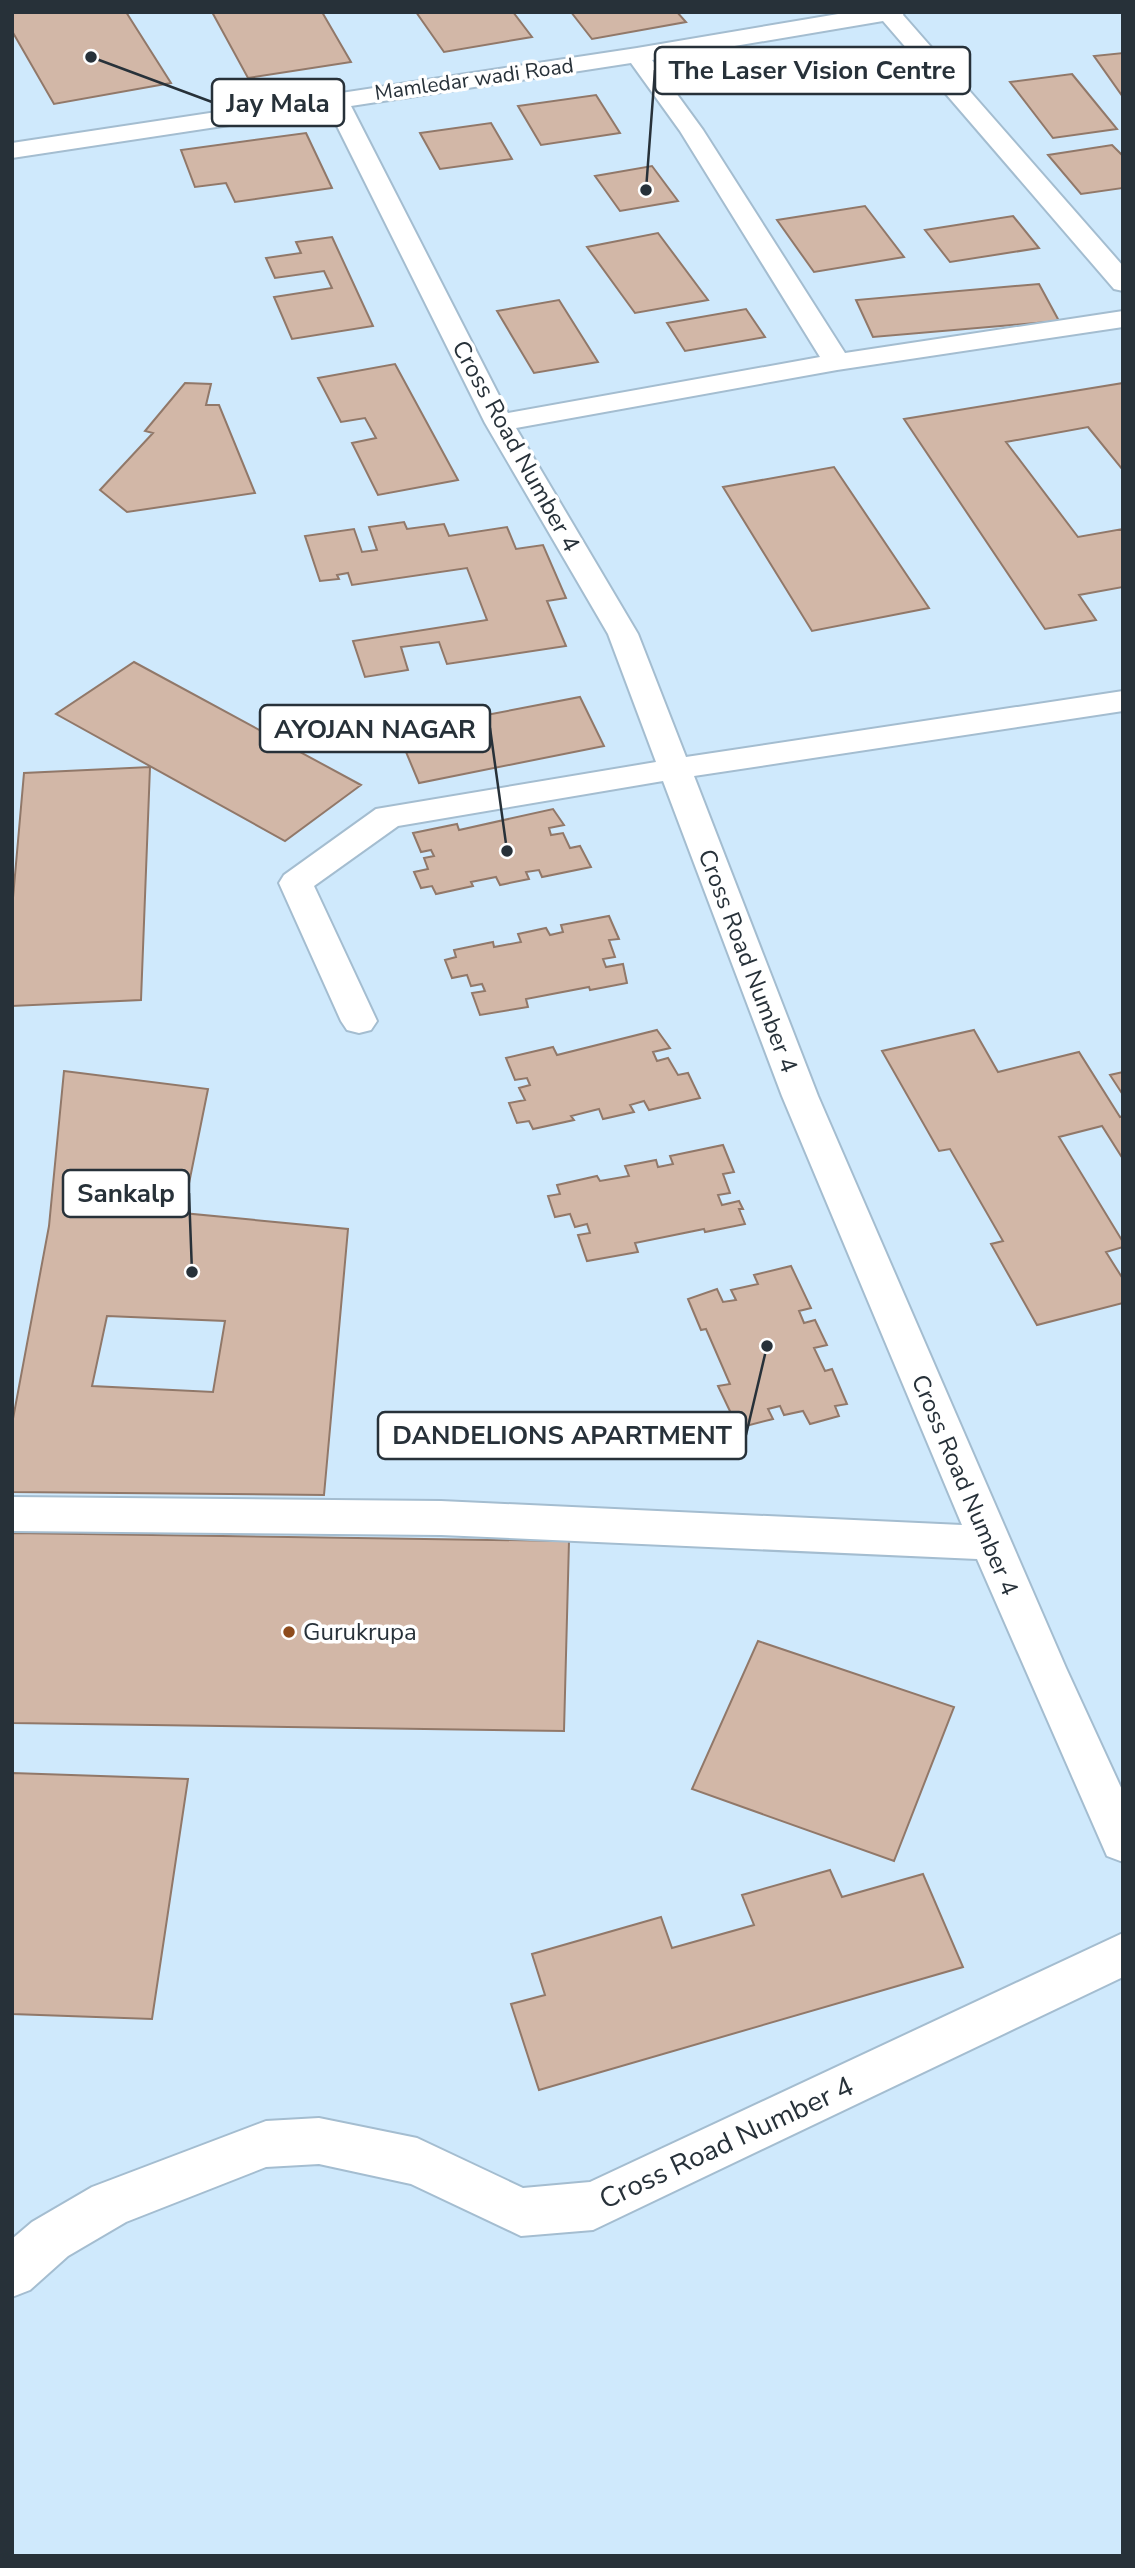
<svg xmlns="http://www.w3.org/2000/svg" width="1135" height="2568" font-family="'Nunito Sans',sans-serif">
	<rect width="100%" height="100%" fill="#cfe9fc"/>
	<path fill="#d2b7a7" stroke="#917869" stroke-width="2" fill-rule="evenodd" d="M12,12h114l45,71 -117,21 -42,-73z
		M212,12h110l29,50 -103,16z
		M416,12h97l19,25 -88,15z
		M571,12h106l9,10 -94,17z
		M1123,53v44l-29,-41z
		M1072,74l45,55 -64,9 -43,-56z
		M596,95l24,38 -79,12 -23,-39z
		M491,123l21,36 -72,10 -20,-36z
		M306,133l26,55 -97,14 -9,-19 -31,4 -14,-37z
		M1112,145l11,11v32l-42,6 -33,-39z
		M652,166l26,35 -58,10 -25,-35z
		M865,206l39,51 -90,15 -37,-52z
		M1013,216l26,32 -89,14 -25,-32z
		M658,233l50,67 -73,13 -48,-66z
		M332,237l41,89 -81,13 -18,-42 58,-9 -8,-17 -49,7 -9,-20 35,-5 -5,-11z
		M1039,284l20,37 -186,16 -17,-37z
		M559,300l39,62 -64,11 -37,-62z
		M746,309l19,28 -80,14 -18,-28z
		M395,364l63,116 -80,15 -26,-52 24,-5 -11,-20 -24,4 -23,-44z
		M185,383l26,1 -5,21h13l36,88 -128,19 -27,-22 53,-57 -8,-2z
		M1123,383v204l-44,8 17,25 -51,9 -141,-210z
		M1088,427l35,43v59l-45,8 -72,-95z
		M834,467l95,141 -117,23 -89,-144z
		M404,522l3,7 37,-5 5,12 58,-9 9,22 27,-4 23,53 -19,3 19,45 -119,18 -8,-22 -38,5 7,23 -43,7 -12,-36 134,-21 -20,-52 -115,17 -4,-12 -11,2 2,4 -19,2 -15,-45 49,-7 8,23 15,-2 -8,-23z
		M134,662l227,123 -76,56 -229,-127z
		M580,697l24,49 -185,37 -13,-31 58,-12 -9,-19z
		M150,767l-9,233 -129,6v-97l12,-136z
		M553,809l11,16 -15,3 2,7 12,-2 7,15 10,-2 11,21 -49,10 -3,-7 -13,2 3,7 -29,6 -4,-8 -25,5 2,4 -37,8 -4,-8 -11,2 -7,-16 14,-3 -4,-11 10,-2 -3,-6 -10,2 -8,-19 44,-9 2,6z
		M609,916l10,23 -10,1 6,17 -12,2 3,8 17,-3 4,19 -37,7 -1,-3 -63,12 2,8 -48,8 -8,-22 13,-2 -3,-7 -11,2 -4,-11 -15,3 -7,-18 11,-3 -2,-7 39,-8 1,5 27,-5 -3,-8 28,-6 4,7 13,-3 -2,-7z
		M657,1030l13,18 -17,4 4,9 11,-3 10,17 10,-2 12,25 -51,12 -5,-9 -14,4 4,7 -31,7 -4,-10 -28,7 3,4 -41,9 -4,-8 -12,2 -8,-20 16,-3 -6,-12 11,-3 -3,-7 -12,2 -9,-22 47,-11 4,8z
		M974,1030l24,42 81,-20 41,65 3,-1v43l-21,-33 -43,11 64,105v5l-17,5 17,27v24l-86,22 -46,-81 12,-3 -53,-92 -11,2 -57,-100z
		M64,1071l144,18 -25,124 165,16 -24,266 -312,-3v-68l37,-198zM107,1316l118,5 -12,71 -121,-6z
		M1123,1072v23l-13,-20z
		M723,1145l11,27 -11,2 7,19 -12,2 4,10 17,-4 4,8h-4l6,15 -40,8 -1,-3 -69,14 3,9 -51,9 -9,-26 12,-2 -3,-9 -12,3 -5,-13 -15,3 -7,-21 12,-2 -3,-9 40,-9 3,5 29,-5 -4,-10 31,-6 2,7 15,-3 -3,-8z
		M791,1266l20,42 -12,3 5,12 11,-3 12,25 -13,3 11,23 7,-2 15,35 -12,2 4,10 -29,8 -7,-13 -19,4 -4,-9 -12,3 5,10 -35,9 -20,-42 12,-2 -24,-55 -5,1 -13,-31 29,-10 6,13 13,-2 -5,-10 27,-6 -4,-9z
		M12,1533l557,8 -5,190 -552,-8z
		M758,1641l196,66 -60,154 -202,-72z
		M12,1773l176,6 -36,240 -140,-5z
		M830,1870l12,27 81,-23 40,93 -424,123 -28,-86 34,-9 -13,-41 129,-37 11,31 82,-23 -12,-30z"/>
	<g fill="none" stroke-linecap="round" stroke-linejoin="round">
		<defs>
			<path id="minor" d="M850,12h54l-1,3 220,251v25l-9,-2 -231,-268 -231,39 51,70 142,223 278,-42v16l-286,43 -321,58 122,206 48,123 437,-66v20l-429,65 124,320 248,572 57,124v70l-16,-6 -130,-297 -536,-24 -429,-4v-34l429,4 521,24 -180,-429 -119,-315 -265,45 -84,60 63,135 -6,9 -12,3 -12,-3 -6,-9 -62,-138 5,-8 92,-66 280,-47 -48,-128 -123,-211 -156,-313 -317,48v-15l625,-95zM631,63l49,68 140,226 -312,56 -157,-307z
				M1123,1933v44l-530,253 -72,6 -110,-52 -92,-20 -53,3 -140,55 -58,34 -38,34 -18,7v-58l20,-17 60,-35 174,-66 53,-3 98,20 106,50 67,-6z"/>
		</defs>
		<use href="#minor" stroke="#a4bdd0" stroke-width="4"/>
		<use href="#minor" fill="#fff" fill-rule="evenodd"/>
	</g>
	<circle fill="#8e4b1c" stroke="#fff" stroke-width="2.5" cx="289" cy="1632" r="7"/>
	<g text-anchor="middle" stroke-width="7" stroke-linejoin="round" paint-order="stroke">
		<g font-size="21" fill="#273139" stroke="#fff">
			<text transform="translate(474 79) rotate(-8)" y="7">Mamledar wadi Road</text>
		</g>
		<g font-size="24" fill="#273139" stroke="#fff">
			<text transform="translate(516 446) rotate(61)" y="8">Cross Road Number 4</text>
			<text transform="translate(748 961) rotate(69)" y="8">Cross Road Number 4</text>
			<text transform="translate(965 1485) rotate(67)" y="8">Cross Road Number 4</text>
		</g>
		<g font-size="24" fill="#273139" stroke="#fff" text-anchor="start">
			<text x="303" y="1640">Gurukrupa</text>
		</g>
		<g font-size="28" fill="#273139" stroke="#fff">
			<text transform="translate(726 2142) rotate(-25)" y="10">Cross Road Number 4</text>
		</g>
	</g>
	<path fill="none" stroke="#273139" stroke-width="2.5" d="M646 190L655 70M91 57L212 102M507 851L490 728M192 1272L189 1193M767 1346L746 1435"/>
	<g fill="#273139" stroke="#fff" stroke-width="2.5">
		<circle cx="646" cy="190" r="7"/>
		<circle cx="91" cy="57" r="7"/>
		<circle cx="507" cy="851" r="7"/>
		<circle cx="192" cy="1272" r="7"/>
		<circle cx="767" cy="1346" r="7"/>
	</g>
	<g fill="#fff" stroke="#273139" stroke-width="2.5">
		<rect x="655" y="47" width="315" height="47" rx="7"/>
		<rect x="212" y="79" width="132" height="47" rx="7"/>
		<rect x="260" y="705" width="230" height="47" rx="7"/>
		<rect x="63" y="1170" width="126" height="47" rx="7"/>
		<rect x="378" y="1412" width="368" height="47" rx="7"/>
	</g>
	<g font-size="26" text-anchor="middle" font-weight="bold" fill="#273139">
		<text x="812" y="79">The Laser Vision Centre</text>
		<text x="278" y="112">Jay Mala</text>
		<text x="375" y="738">AYOJAN NAGAR</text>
		<text x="126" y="1202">Sankalp</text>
		<text x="562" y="1444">DANDELIONS APARTMENT</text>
	</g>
	<rect width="1135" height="2568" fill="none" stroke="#273139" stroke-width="28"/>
</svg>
